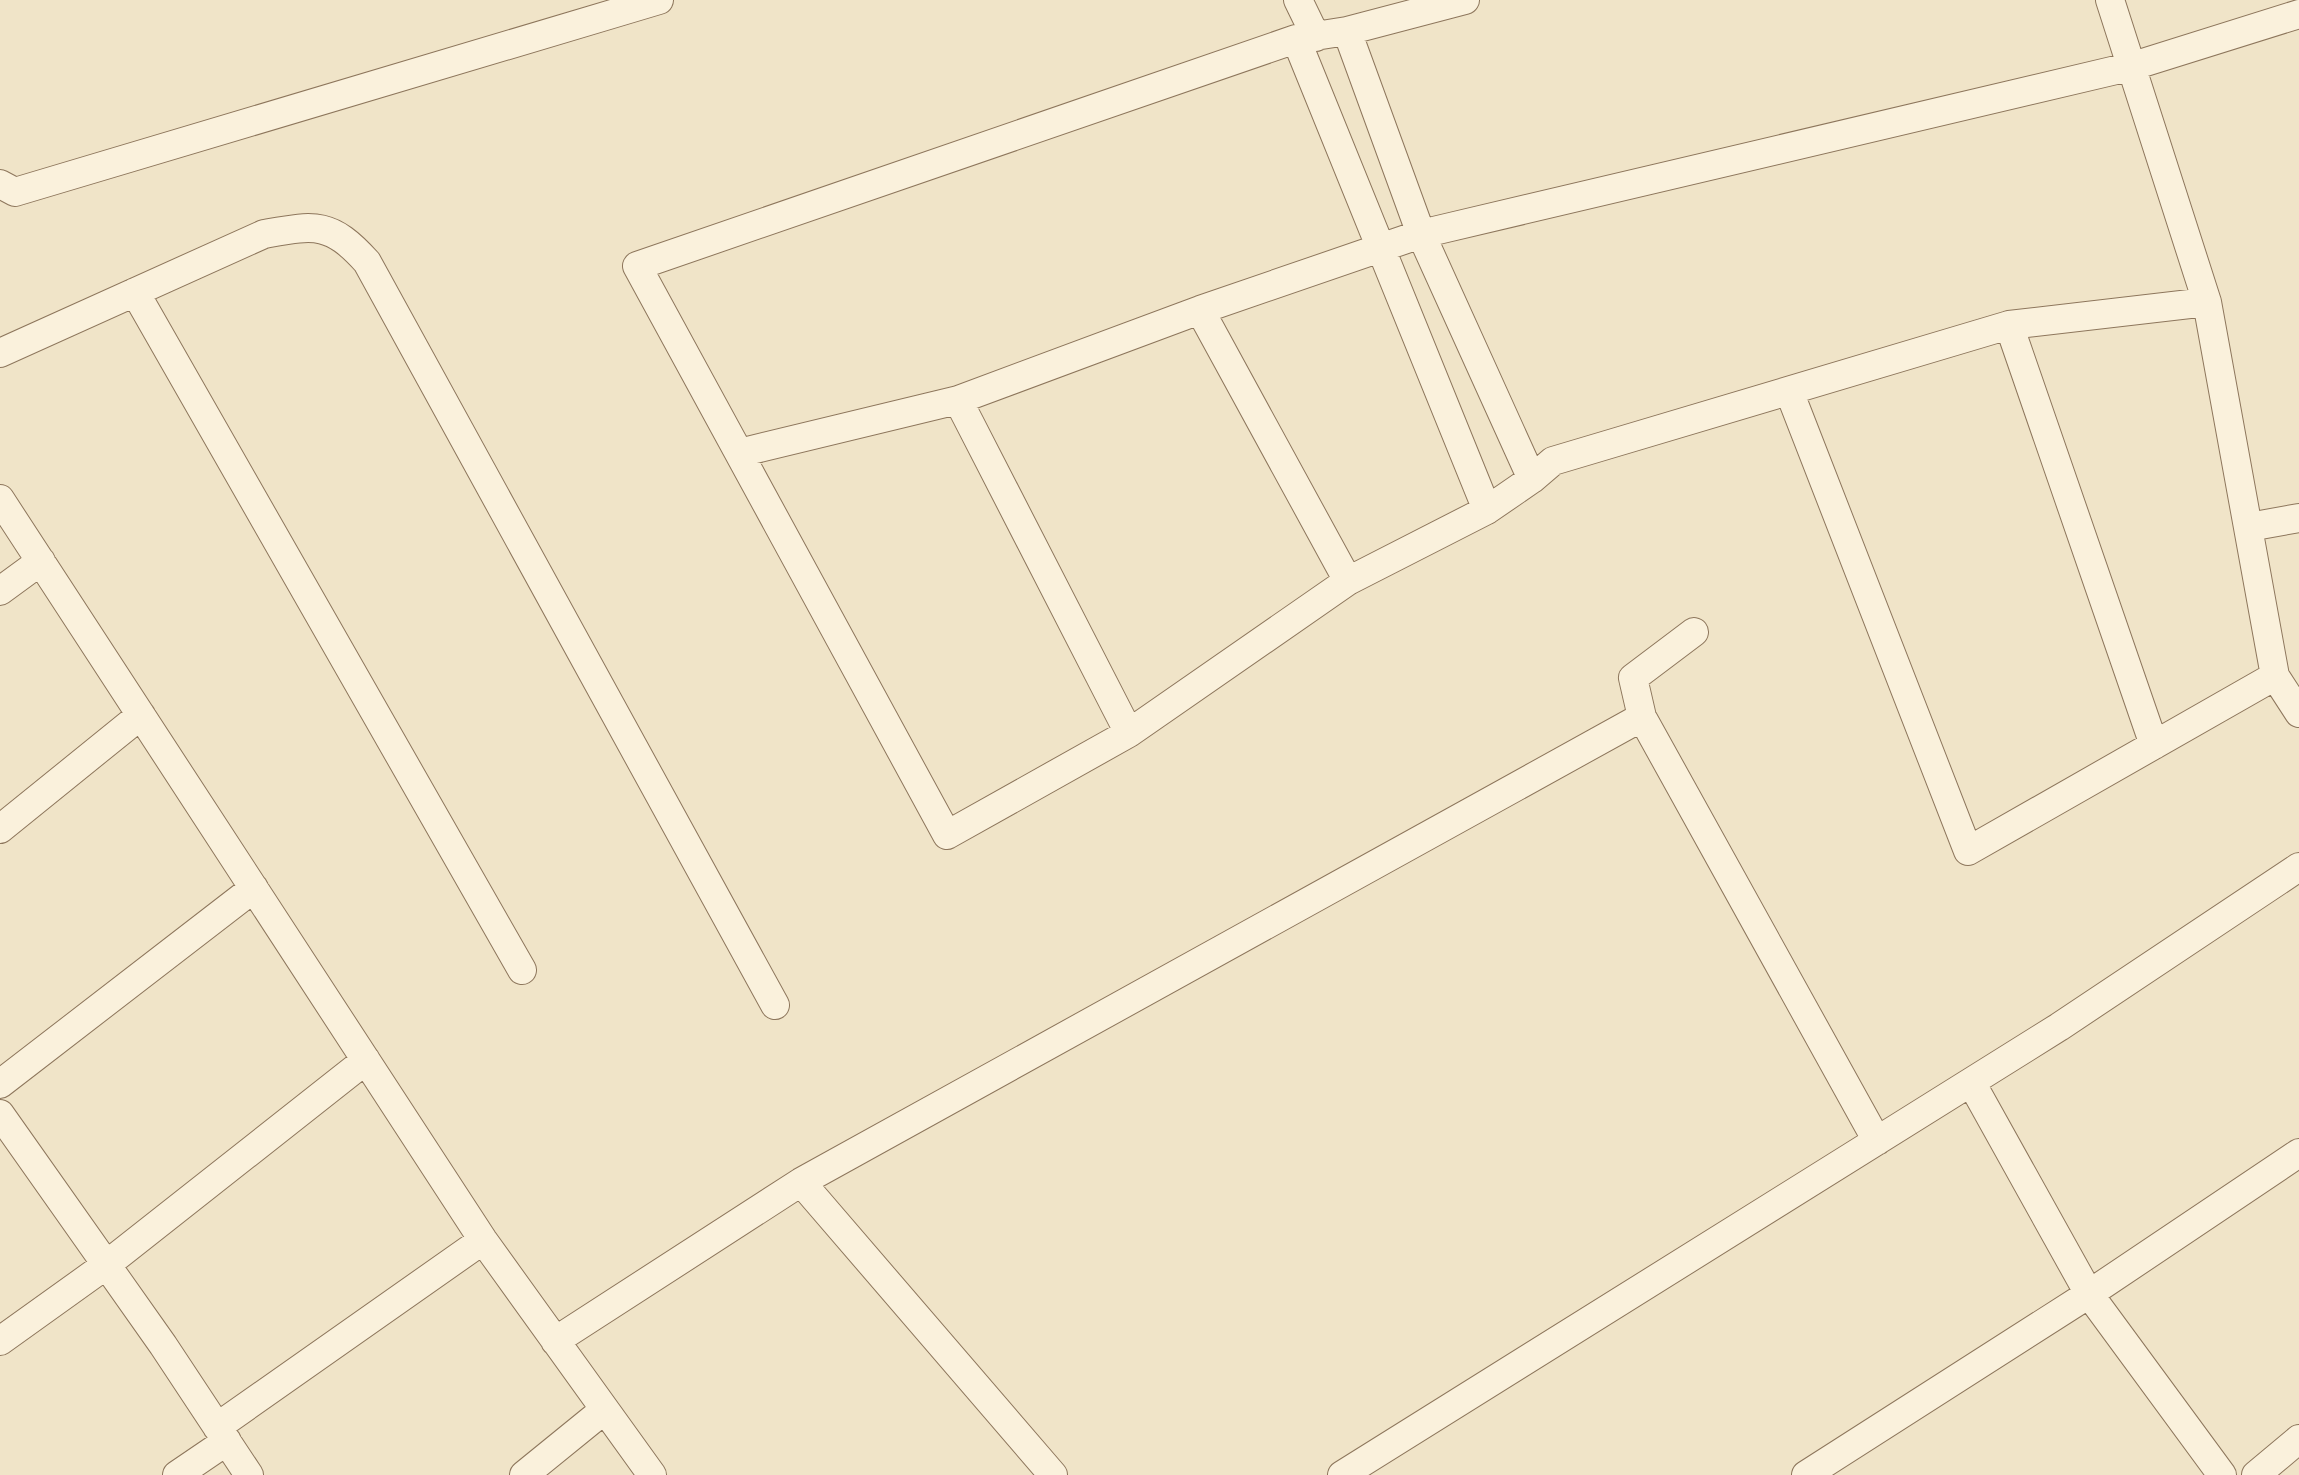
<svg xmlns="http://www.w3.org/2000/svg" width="2299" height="1475" font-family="Bitter,serif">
	<rect width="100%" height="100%" fill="#f0e4c8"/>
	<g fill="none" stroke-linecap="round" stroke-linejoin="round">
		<defs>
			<path id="street" d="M1298,0l18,37
				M1465,0l-118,31 -51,8 -659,227 310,569 182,-102 219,-152 139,-71 45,-31 21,-18 456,-136 198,-23
				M2110,0l97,302 68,374 24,37
				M1347,31l74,203 111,245
				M1296,39l191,471
				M0,184l15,8 644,-192
				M135,292l387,678
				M1200,310l148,271
				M2009,325l145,420
				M0,353l264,-119c51,-9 66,-13 103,28l408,743
				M1789,391l179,460 307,-175
				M958,400l171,333
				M739,453l219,-53 242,-90 221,-76 712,-168 166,-52
				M0,499l483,741 169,235
				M2249,527l50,-9
				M0,591l41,-30
				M1694,632l-61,46 9,39 235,424
				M0,829l141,-114
				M1971,1082l118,212 133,181
				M0,1084l254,-196
				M0,1114l163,231 86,130
				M801,1182l252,293
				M0,1341l106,-76 260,-205
				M555,1341l246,-159 841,-465
				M217,1427l266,-187
				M177,1475l50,-34
				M524,1475l80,-65
				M1342,1475l717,-448 240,-160
				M1806,1475l283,-181 210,-141
				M2256,1475l43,-36"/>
		</defs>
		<use href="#street" stroke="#8d765c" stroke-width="30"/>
		<use href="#street" stroke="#faf1dc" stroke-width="28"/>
	</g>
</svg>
